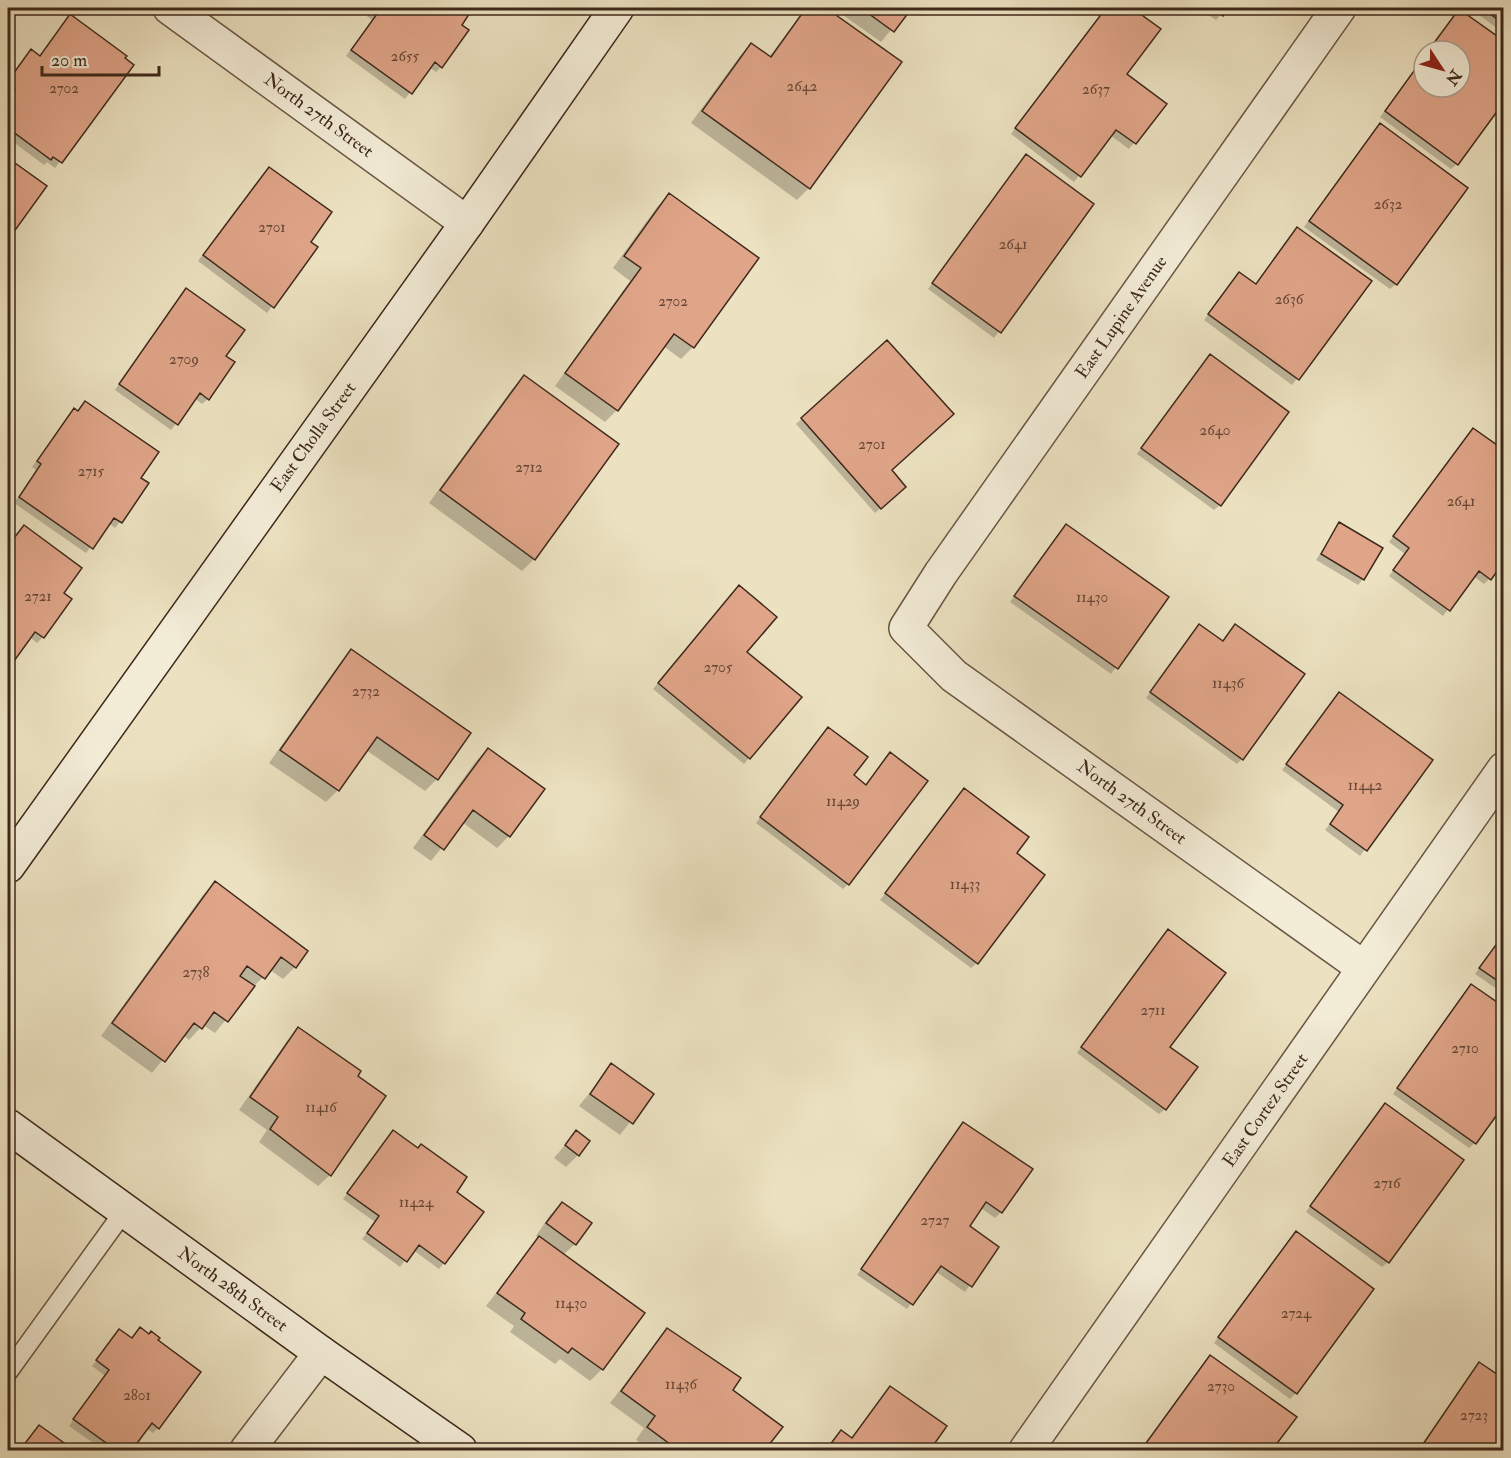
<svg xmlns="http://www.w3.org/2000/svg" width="1511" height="1458" font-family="'IM FELL Double Pica',serif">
	<rect width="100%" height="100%" fill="#ece2c1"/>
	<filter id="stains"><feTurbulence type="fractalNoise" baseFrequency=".00333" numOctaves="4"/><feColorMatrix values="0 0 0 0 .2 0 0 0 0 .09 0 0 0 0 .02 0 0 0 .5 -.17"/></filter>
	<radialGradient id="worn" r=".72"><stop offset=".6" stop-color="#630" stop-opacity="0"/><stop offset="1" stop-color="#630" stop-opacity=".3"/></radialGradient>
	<path fill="#0003" d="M362,8h110l-13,17 -18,42 -5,5 -7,-5 -24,32 -59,-43 26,-36 -12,-9z
		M806,8h18l76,54 -91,126 -12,12 -106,-77 49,-67 12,-11 17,12z
		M833,8h97l-9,8 -12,-8 -28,34z
		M1106,8h24l28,21 -33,45 39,30 -35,45 -19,-14 -36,47 -63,-48z
		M1198,8h29l-11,12z
		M1474,8h30v25l-32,-23z
		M1459,11l45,32 -47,121 -6,5 -71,-52 44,-60v30h36v-36h-32z
		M70,16l62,49 -77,103 -8,-6 -3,3 -36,-27v-38l2,-4 -2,-1v-14l17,-24h14z
		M1380,125l16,159 -6,5 -86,-62z
		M1026,156l66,49 -98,133 -66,-49z
		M8,160l37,27 -37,51z
		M669,195l24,152 -12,12 -18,-13 -46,64 -12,12 -50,-36 75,-105 -17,-13 44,-61z
		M240,204l75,43 -48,66 -69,-52z
		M1292,234l78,48 -78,103 -88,-65 30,-40 21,5z
		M181,296l43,60 -16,43 -6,5 -7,-5 -24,31 -56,-40z
		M887,342l3,128 9,22 -24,21 -79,-89z
		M1210,356l10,149 -6,5 -77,-56z
		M524,377l10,182 -12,12 -93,-68 83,-114z
		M74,410l73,74 -27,38 -5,6 -7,-5 -22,30 -72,-50 22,-33 -4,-3z
		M1468,436l21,143 -5,5 -11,-8 -30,40 -54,-40 16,-22 -16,-12z
		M1339,524l24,55 -5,6 -42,-25z
		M1066,526l101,72 -56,76 -101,-72z
		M8,541l62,59 -27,37 -6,6 -7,-6 -22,31z
		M733,593l12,59 55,46 -56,66 -91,-75z
		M1236,626l6,133 -5,5 -91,-66 48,-66 28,10z
		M352,651l85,128 -12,12 -59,-41 -28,40 -12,12 -57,-39 71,-100z
		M1339,694l92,67 -71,95 -35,-26 14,-18 -57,-42z
		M823,734l29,42 13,10 20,-27 -37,125 -5,5 -87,-66z
		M488,749l21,87 -12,12 -35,-26 -31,39 -18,-13 63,-87z
		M959,796l56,57 -38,110 -6,5 -91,-68z
		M215,883l80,84 -12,12 -13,-9 -19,19 -36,44 -12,-8 -14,15 -6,-5 -31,38 -51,-37 102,-141z
		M1504,934v60l-29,-20z
		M1162,937l6,110 -3,62 -6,5 -82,-61z
		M1471,986l4,157 -6,5 -76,-54z
		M299,1029l31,146 -12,11 -59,-44 8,-12 -28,-20 48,-69z
		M612,1065l40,29 -32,41 -41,-29z
		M1380,1110l8,152 -6,5 -76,-55z
		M958,1129l43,83 -6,6 -14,-10 -13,19 29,20 -32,45 -30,-21 -28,38 -50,-34z
		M576,1132l2,23 -12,12 -12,-9z
		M388,1137l67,55 -11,71 -5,6 -26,-19 -13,17 -38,-28 13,-17 -32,-23z
		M562,1204l13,40 -12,11 39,114 -12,12 -30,-22 -5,5 -45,-32 4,-6 -28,-20 53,-68 -3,-2 14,-21z
		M1291,1239l5,154 -6,6 -76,-56z
		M667,1330l63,61 51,36 -18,23h-113l-14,-10 8,-12 -34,-25z
		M119,1331l12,8 18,-4 7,6 2,87 -5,5 -7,-5 -16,22h-27l-34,-24 36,-50 -13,-10z
		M1504,1331v13l-6,-5z
		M1205,1362l90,55 -25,33h-129z
		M1479,1364l25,17v69h-85z
		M890,1388l55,38 -17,24h-102l15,-18 11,7z
		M39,1427l32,23h-51z"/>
	<path fill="#e0a589" stroke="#3d281b" stroke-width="1.5" d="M368,8h105l-11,17 7,5 -27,38 -7,-6 -23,32 -61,-44 26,-36z
		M806,8h20l76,54 -92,127 -108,-78 49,-68 20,14z
		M861,8h51l-18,24z
		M1106,8h26l29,21 -34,45 40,30 -31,40 -20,-14 -35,47 -66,-49z
		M1212,8h17l-6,8z
		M1482,8h22v16z
		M1459,9l45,32v61l-46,63 -73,-54 39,-54v30h36v-36h-32z
		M70,14l57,42 -2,2 9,7 -72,98 -9,-6 -2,3 -43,-32v-28l7,-10 -7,-5v-4l23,-32 9,7z
		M1380,123l88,65 -71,97 -88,-64z
		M1026,154l68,50 -93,129 -69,-50z
		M8,158l39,28 -39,54z
		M269,167l63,45 -21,30 7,5 -44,61 -71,-53z
		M669,193l90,65 -65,90 -20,-14 -56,77 -53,-38 76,-105 -17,-12z
		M1297,227l75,54 -73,99 -91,-66 31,-42 17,12z
		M186,288l59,42 -19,26 9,6 -26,38 -9,-7 -22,32 -59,-41z
		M887,340l67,74 -62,56 14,17 -25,22 -80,-91z
		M1210,354l79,58 -68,94 -80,-58z
		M524,375l95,69 -84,116 -95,-70z
		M85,401l74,51 -18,26 8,5 -27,40 -8,-5 -21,31 -74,-52 22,-33 -4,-3 37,-53 4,3z
		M1473,428l31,22v111l-13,19 -12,-9 -29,40 -57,-41 16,-22 -16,-12z
		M1339,522l44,26 -19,32 -43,-26z
		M1066,524l103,73 -51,72 -104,-73z
		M24,525l58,43 -18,25 8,6 -28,39 -9,-6 -26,36 -1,-129 3,3z
		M739,585l38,32 -30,35 55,45 -52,62 -92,-76z
		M1199,624l24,17 12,-17 70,50 -62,86 -93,-68z
		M351,649l120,84 -33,47 -61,-43 -38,54 -59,-41z
		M1339,692l94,68 -66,91 -37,-27 13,-19 -57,-41z
		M828,727l40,30 -14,18 12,10 24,-33 38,29 -79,104 -89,-68z
		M488,748l57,41 -35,48 -37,-27 -29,40 -20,-15z
		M964,788l65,49 -12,16 28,22 -67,89 -93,-71z
		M215,881l93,70 -12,17 -15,-11 -16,22 -18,-13 -7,10 15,10 -27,36 -14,-10 -12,17 -8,-6 -29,39 -53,-39z
		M1168,929l58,44 -56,74 28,20 -32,43 -85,-63z
		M1504,934v51l-25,-17z
		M1471,984l33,23v98l-28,39 -79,-56z
		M298,1027l63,44 -3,5 28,20 -55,80 -61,-47 8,-12 -28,-20z
		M611,1063l43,31 -21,30 -43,-30z
		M1385,1103l79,57 -75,103 -79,-57z
		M963,1122l70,47 -31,44 -16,-11 -16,24 29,21 -27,40 -31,-21 -28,39 -52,-36z
		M393,1130l25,18 3,-4 46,33 -10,15 27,20 -39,52 -26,-19 -12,17 -40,-29 12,-17 -32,-23z
		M576,1130l14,11 -11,15 -14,-11z
		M562,1202l30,21 -16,22 -30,-22z
		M1296,1231l78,58 -77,105 -79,-57z
		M539,1236l106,77 -42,57 -31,-22 -4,5 -47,-34 4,-6 -28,-20z
		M140,1327l9,7 2,-3 9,7 -2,2 43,32 -42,57 -7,-6 -20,27h-16l-43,-31 36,-49 -13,-10 23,-31 13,9z
		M667,1328l74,50 -8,12 50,37 -18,23h-87l-31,-23 8,-11 -34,-25z
		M1210,1355l87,62 -25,33h-131z
		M1479,1362l25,17v71h-85z
		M890,1386l57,40 -17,24h-104l15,-20 11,8z
		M39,1425l35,25h-54z"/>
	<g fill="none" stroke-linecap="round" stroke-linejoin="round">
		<defs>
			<path id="lane" d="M8,1372l117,-162"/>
			<path id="street" d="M170,8l297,215
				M1339,8l-398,565 -35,55 48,48 410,292
				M247,1450l74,-97
				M1026,1450l478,-681"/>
			<path id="secondary" d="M8,866l459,-643 150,-215
				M8,1126l313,227 139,97"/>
		</defs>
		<use href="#lane" stroke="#695644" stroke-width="21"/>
		<use href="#street" stroke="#695644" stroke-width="36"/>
		<use href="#secondary" stroke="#3d281b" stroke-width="36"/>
		<use href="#lane" stroke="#f3ecd7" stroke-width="18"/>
		<use href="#street" stroke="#f3ecd7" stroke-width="33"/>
		<use href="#secondary" stroke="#f3ecd7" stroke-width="33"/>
	</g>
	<g text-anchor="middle" stroke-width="4.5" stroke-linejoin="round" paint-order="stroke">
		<g font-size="15" fill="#664736">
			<text x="405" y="61">2655</text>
			<text x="802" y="91">2642</text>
			<text x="64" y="93">2702</text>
			<text x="1096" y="94">2637</text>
			<text x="1388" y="209">2632</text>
			<text x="272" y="232">2701</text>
			<text x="1013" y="249">2641</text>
			<text x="1289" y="304">2636</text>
			<text x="673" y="306">2702</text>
			<text x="184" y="364">2709</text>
			<text x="1215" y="435">2640</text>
			<text x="872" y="449">2701</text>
			<text x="529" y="472">2712</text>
			<text x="91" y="476">2715</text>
			<text x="1461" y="506">2641</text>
			<text x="38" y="601">2721</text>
			<text x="1092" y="602">11430</text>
			<text x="718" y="672">2705</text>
			<text x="1228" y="688">11436</text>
			<text x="366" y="696">2732</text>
			<text x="1365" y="790">11442</text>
			<text x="843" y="806">11429</text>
			<text x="965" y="889">11433</text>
			<text x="196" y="977">2738</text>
			<text x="1153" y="1015">2711</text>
			<text x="1465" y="1053">2710</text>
			<text x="321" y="1112">11416</text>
			<text x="1387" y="1188">2716</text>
			<text x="416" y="1207">11424</text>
			<text x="935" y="1225">2727</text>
			<text x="571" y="1308">11430</text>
			<text x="1296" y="1318">2724</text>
			<text x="681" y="1389">11436</text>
			<text x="1221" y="1391">2730</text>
			<text x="137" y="1400">2801</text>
			<text x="1474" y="1420">2723</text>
		</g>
		<g font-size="18" fill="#3d281b" stroke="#f3ecd7">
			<text transform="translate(319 115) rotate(36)" y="6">North 27th Street</text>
			<text transform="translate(1121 317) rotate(-55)" y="6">East Lupine Avenue</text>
			<text transform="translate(313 437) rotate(-54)" y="6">East Cholla Street</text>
			<text transform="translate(1132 802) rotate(36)" y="6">North 27th Street</text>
			<text transform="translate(1265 1110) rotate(-55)" y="6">East Cortez Street</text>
			<text transform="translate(233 1289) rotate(36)" y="6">North 28th Street</text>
		</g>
	</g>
	<rect width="1511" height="1458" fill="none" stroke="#ece2c1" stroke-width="30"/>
	<rect x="9" y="9" width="1493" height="1440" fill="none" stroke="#3d281b" stroke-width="3"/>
	<rect x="15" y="15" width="1481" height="1428" fill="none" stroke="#3d281b" stroke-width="1.5"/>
	<g transform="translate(1442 69) rotate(126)"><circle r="28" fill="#f3ecd7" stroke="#aa9e8c" stroke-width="1.5"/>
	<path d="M0-4.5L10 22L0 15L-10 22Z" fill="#8f2418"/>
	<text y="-9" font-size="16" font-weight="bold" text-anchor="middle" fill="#3d281b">N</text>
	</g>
	<path d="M42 66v9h117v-9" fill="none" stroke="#3d281b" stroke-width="3"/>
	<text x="51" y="66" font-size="18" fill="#3d281b" stroke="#f3ecd7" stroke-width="4.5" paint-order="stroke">20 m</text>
	<rect width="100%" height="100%" filter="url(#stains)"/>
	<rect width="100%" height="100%" fill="url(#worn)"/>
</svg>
